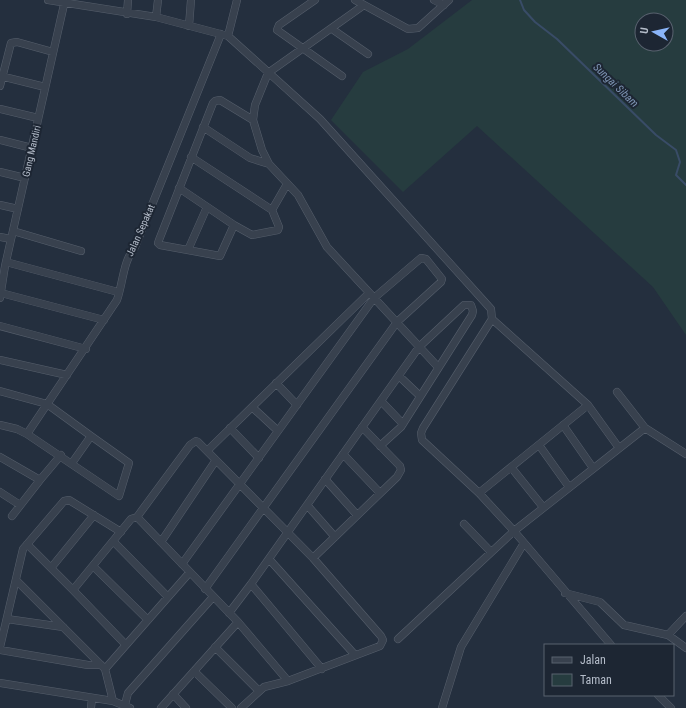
<svg xmlns="http://www.w3.org/2000/svg" width="686" height="708" font-family="'Roboto Condensed',sans-serif">
	<rect width="100%" height="100%" fill="#242f3e"/>
	<path fill="#263c3f" fill-rule="evenodd" d="M472,0h214v335l-33,-48 -176,-161 -74,66 -72,-72 32,-48 45,-23zM642,20h24v24h-24z"/>
	<g fill="none" stroke-linecap="round" stroke-linejoin="round">
		<path stroke="#394c67" stroke-width="2" d="M520,0l4,10 11,12 22,17 99,96 20,15 4,12 -4,13 10,10"/>
		<defs>
			<path id="minor" d="M48,0l108,17 72,19 92,83 171,190 1,10 -69,109 -2,5 1,7 57,53 35,38 97,114
				M315,0l-36,25 -2,5 65,46
				M355,0l53,29 10,-1 31,-28
				M434,0l10,5
				M364,5l-96,68 -13,32 -2,15 9,30 7,14 29,31 29,52 111,120
				M127,14l1,-14
				M156,17l2,-17
				M189,26l2,-26
				M332,29l36,25
				M228,36l9,-36
				M0,76l45,11
				M0,86l11,-43 6,-1 36,10
				M0,109l38,9
				M203,127l47,31 19,6
				M0,140l32,8
				M191,157l81,53 7,17 -1,3 -26,5 -18,-10 -14,31 -60,-11 -2,-2 1,-3 54,-137 2,-2 5,-1 33,20
				M0,172l25,6
				M179,188l55,37
				M0,205l18,4
				M272,210l15,-26
				M13,231l68,20
				M0,237l11,2
				M188,250l19,-43
				M6,262l112,30
				M1,293l103,27
				M0,298l5,-32 60,-266
				M492,319l96,86 31,43
				M0,326l86,23
				M0,360l67,15
				M399,376l21,20
				M276,383l21,22
				M0,391l47,13 44,32 -19,27
				M617,392l28,36 41,26
				M381,401l22,23
				M252,407l26,24
				M0,425l17,4 10,5 92,62 10,-33 -38,-27
				M563,425l30,43
				M230,428l29,30
				M27,434l90,-134c6,-17 6,-39 18,-53l86,-213
				M196,441l2,1 115,116 68,78 2,4 -3,6 -92,35 -50,-59 -101,-105 53,-72z
				M539,445l30,42
				M207,451l162,-158
				M343,454l37,39
				M0,457l40,23 -28,36
				M511,467l32,40
				M325,479l32,36
				M40,480l21,-25
				M0,492l20,13
				M479,493l109,-88
				M307,505l28,32
				M137,517l-6,2 -58,71 53,55 64,-73
				M464,524l27,28
				M113,541l55,56
				M161,542l55,-82
				M27,544l46,46
				M313,558l84,-81 4,-7 -1,-4 -38,-39
				M269,559l86,96
				M182,564l192,-266 47,-40 5,1 16,20 -1,3 -44,40 -192,267
				M93,566l55,54
				M51,568l43,-53
				M16,580l89,89
				M251,584l168,-237 45,-42h7l2,6 -1,4 -71,112 -21,19
				M565,593l35,9 24,23 44,10 18,-19
				M229,613l22,-29 71,85
				M7,619l56,8
				M668,635l18,13
				M398,639l116,-108 131,-103
				M126,645l-21,24 8,32 17,7
				M0,647l23,-98 41,-48 5,-1 52,32
				M215,647l44,44
				M0,650l88,15h13
				M194,671l38,37
				M0,683l113,18
				M173,694l13,14
				M658,695l13,13
				M91,708l1,-10
				M124,708l4,-15 85,-96
				M161,708l77,-86
				M241,708l23,-21 24,-6
				M442,708l19,-61 63,-104"/>
		</defs>
		<use href="#minor" stroke="#565f6c" stroke-width="8"/>
		<use href="#minor" stroke="#38414e" stroke-width="7"/>
	</g>
	<g text-anchor="middle" stroke-width="4" stroke-linejoin="round" paint-order="stroke">
		<g font-size="10" fill="#b4bcc9" stroke="#1d2633">
			<text transform="translate(31 151) rotate(-77)" y="4">Gang Mandiri</text>
			<text transform="translate(140 230) rotate(-66)" y="4">Jalan Sepakat</text>
		</g>
		<g font-size="11" font-style="italic" fill="#7c92b1" stroke="#1d2633">
			<text transform="translate(616 85) rotate(44)" y="4">Sungai Sibam</text>
		</g>
	</g>
	<rect x="544" y="644" width="130" height="52" fill="#1d2633" stroke="#59626f"/>
	<rect x="552" y="657" width="20" height="6" fill="#38414e" stroke="#59626f"/>
	<text x="580" y="664" font-size="12" fill="#b4bcc9">Jalan</text>
	<rect x="552" y="674" width="20" height="12" fill="#263c3f" stroke="#59626f"/>
	<text x="580" y="684" font-size="12" fill="#b4bcc9">Taman</text>
	<g transform="translate(654 32) rotate(278)"><circle r="19" fill="#1d2633" stroke="#59626f"/>
	<path d="M0-3L7 15L0 10L-7 15Z" fill="#8ab4f8"/>
	<text y="-6" font-size="11" font-weight="bold" text-anchor="middle" fill="#b4bcc9">U</text>
	</g>
</svg>
